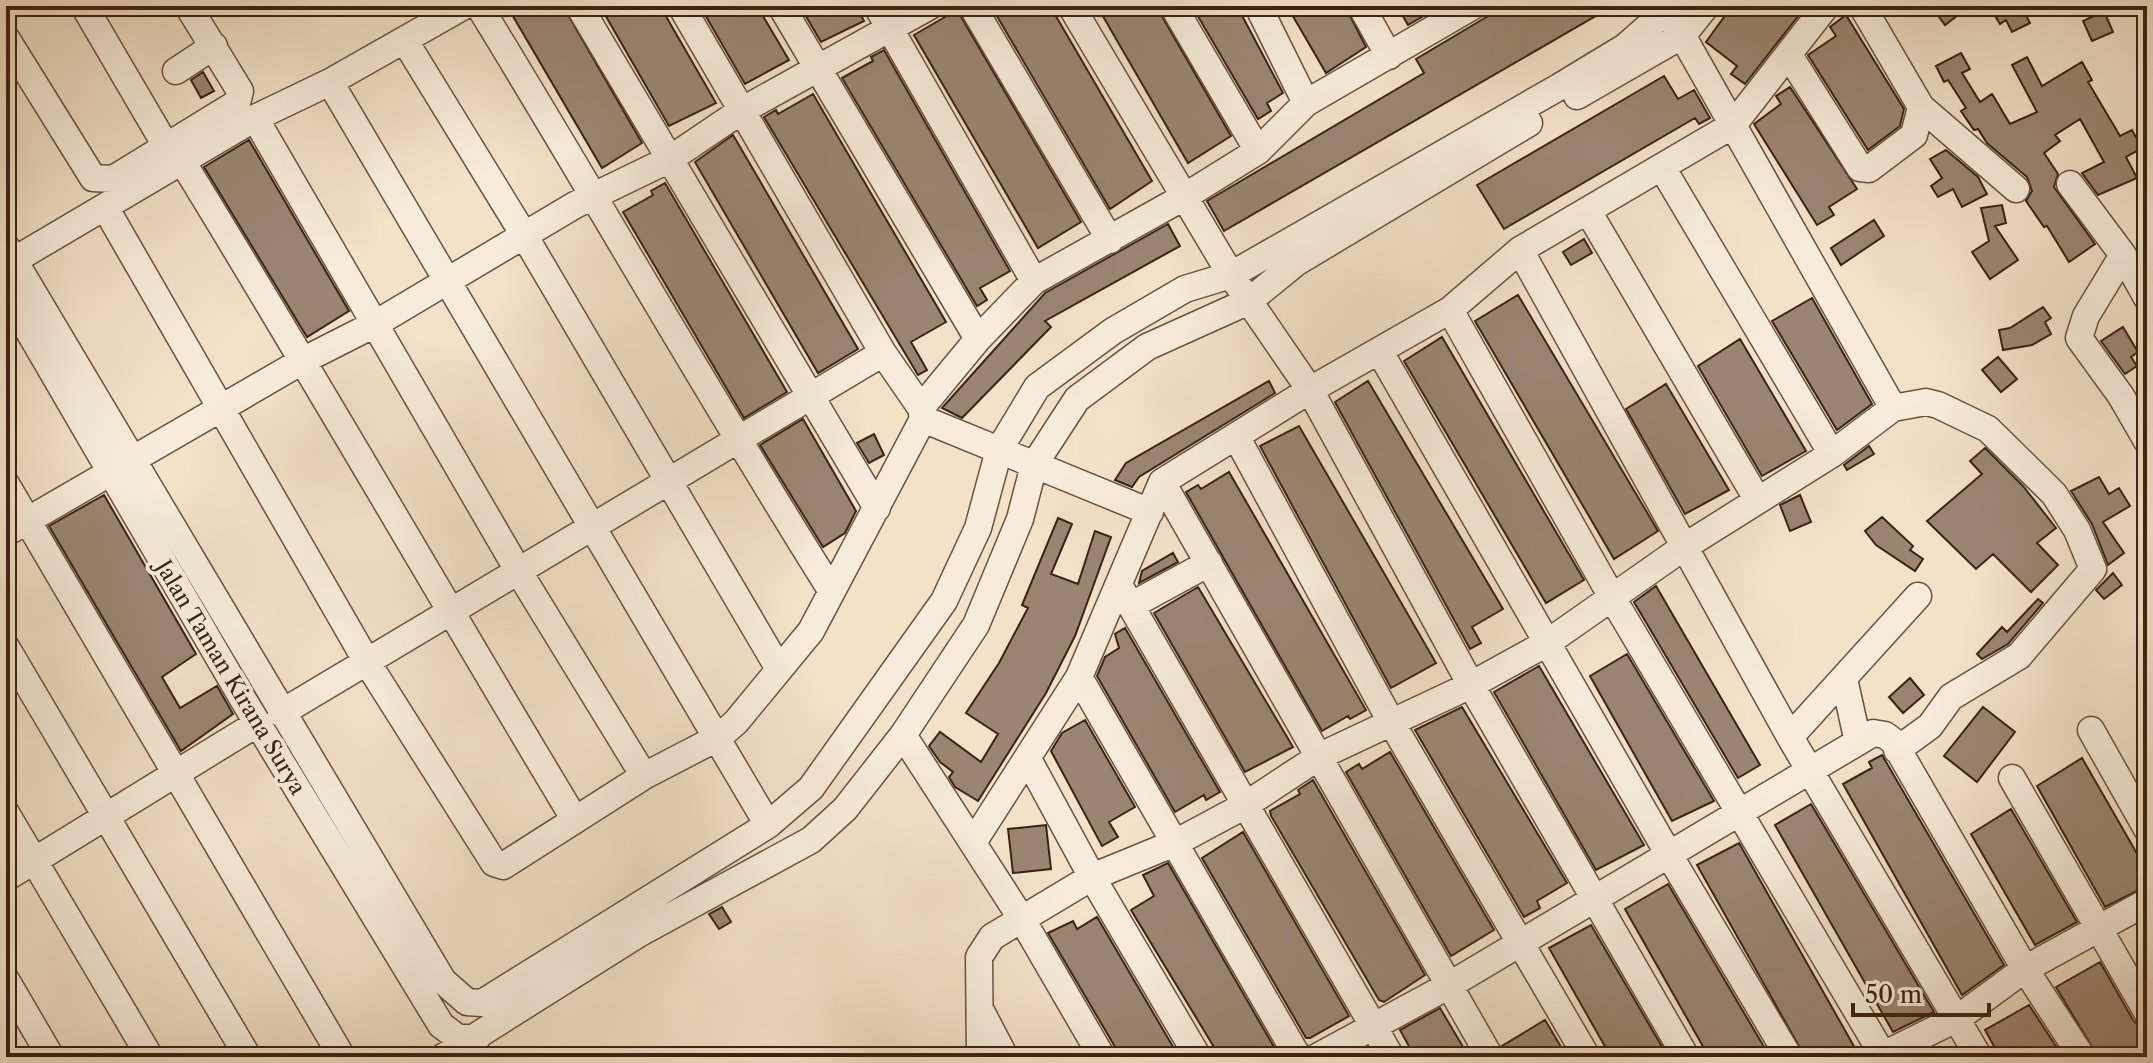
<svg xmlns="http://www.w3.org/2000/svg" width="2153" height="1063" font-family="'Libre Caslon Text',serif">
	<rect width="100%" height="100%" fill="#f3e1c8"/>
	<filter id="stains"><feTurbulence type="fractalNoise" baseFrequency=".0025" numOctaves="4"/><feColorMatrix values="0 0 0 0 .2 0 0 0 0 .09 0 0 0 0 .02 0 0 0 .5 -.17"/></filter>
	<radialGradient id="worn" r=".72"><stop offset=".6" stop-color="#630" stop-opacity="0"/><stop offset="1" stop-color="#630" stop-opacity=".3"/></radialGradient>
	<path fill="#9b8571" stroke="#3b2213" stroke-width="2" d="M507,6h56l79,137 -40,25z
		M600,6h60l56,97 -47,23z
		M700,6h57l32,54 -44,24z
		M800,6h56l8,15 -43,21z
		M991,6h59l102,175 -42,28z
		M1097,6h59l75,130 -43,27z
		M1192,6h45l46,87 -16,10 4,8 -13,8z
		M1287,6h58l21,41 -40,26z
		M1397,6h44l-33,19z
		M1505,6h108l-389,225 -17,-30 217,-128 -8,-14z
		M1732,6h74l-61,78 -14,-10 6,-8 -31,-24z
		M1931,6h39l-25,19z
		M1989,6h41l-7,4 7,13 -18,9 -6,-12 -6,4z
		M957,10l124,212 -43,26 -124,-213z
		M2104,11l9,21 -21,9 -9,-20z
		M1846,15l58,94 -4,17 -32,24 -60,-95 28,-19 -6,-9z
		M884,50l126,221 -30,17 7,12 -10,6 -135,-228 31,-17 -2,-4z
		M1961,53l9,16 -8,4 18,29 12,-8 18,30 27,-12 -25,-47 15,-8 15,29 40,-24 10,18 -4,2 32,54 12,-6 10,18 -16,9 11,21 -39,17 -16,-22 22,-11 -24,-43 -25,16 5,6 -16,12 14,21 -4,13 41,57 -26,18 -22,-36 -3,1 -18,-26 6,-10 -5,-14 -40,-34 -9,-14 -4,1 -13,-19 5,-3 -18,-28 -4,2 -8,-16z
		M203,72l11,19 -13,7 -10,-18z
		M1664,76l14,23 16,-9 16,28 -11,6 -4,-6 -191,111 -27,-44z
		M1790,87l67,102 -28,18 5,8 -17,10 -63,-101 27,-20 -5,-8z
		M813,94l133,228 -35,20 16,28 -9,5 -154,-258 12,-7 2,4z
		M733,135l125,214 -40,24 -123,-211z
		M249,140l100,171 -42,26 -103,-170z
		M1946,150l32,27 9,17 -25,13 -9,-18 -15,8 -7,-11 11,-8 -12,-19z
		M665,183l122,209 -43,26 -121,-206 30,-17 -2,-4z
		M2002,205l4,18 -11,3 23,34 -28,19 -18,-27 17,-11 -8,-33z
		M1874,220l10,16 -43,29 -10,-17z
		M1168,224l12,22 -135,75 6,6 -89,91 -20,-10 103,-115z
		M1584,239l8,14 -21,12 -8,-13z
		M1518,295l140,236 -44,28 -139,-238z
		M1812,298l60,106 -35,26 -65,-109z
		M2043,307l8,11 -6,4 6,12 -19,11 -29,5 -4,-20 11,-2z
		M2123,327l15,25 -7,5 6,9 -12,8 -24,-33z
		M1442,337l142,243 -38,23 -142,-242z
		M1740,339l66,112 -44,25 -64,-110z
		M1998,357l19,22 -16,13 -19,-22z
		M1269,381l6,12 -136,84 -7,10 -17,-7 11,-17z
		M1368,381l135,228 -31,18 9,16 -11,6 -135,-247z
		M1666,384l63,106 -44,24 -59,-105z
		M803,419l53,92 -11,22 -22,14 -63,-102z
		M1299,426l137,237 -45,25 -131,-242z
		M874,434l10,21 -15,8 -12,-20z
		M1869,446l5,8 -27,16 -3,-5z
		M1985,448l38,38 33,42 -19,15 21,22 -27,27 -38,-38 -17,15 -49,-48 55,-47 -12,-13z
		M1229,472l137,238 -16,9 -2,-3 -26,15 -136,-239 12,-7 3,4z
		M2099,477l10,17 10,-6 11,18 -27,16 21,31 -16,12 -16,-41 -21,-33z
		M104,495l92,159 -34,23 18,31 37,-22 16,28 -52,37 -132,-225z
		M1800,495l11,27 -21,9 -10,-26z
		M1882,517l31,29 -3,4 13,9 -8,12 -39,-26 -11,-14z
		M1058,518l14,6 -21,50 27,10 17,-53 16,6 -36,99 -29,57 -68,108 -23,-14 -6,-10 4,-5 -13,-10 -11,-16 11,-14 41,30 17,-28 -32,-21 33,-50 29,-55 -6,-3z
		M1173,553l5,9 -39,21 3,-12z
		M2113,573l9,12 -18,14 -8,-9z
		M1656,586l104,179 -22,13 -104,-176z
		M1198,587l95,160 -48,25 -91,-159z
		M2038,599l5,4 -35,41 -26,15 -5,-5 25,-27 5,5z
		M1125,628l95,164 -14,8 -2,-5 -29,17 -78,-136 8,-19 14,-9 -4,-14z
		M1627,654l87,147 -42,20 -82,-145z
		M1539,666l105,179 -48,25 -102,-178z
		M1910,678l14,17 -21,18 -14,-16z
		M1462,707l105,176 -30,18 3,7 -16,9 -109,-187z
		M1983,707l32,25 -38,50 -33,-26z
		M1085,720l50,87 -26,15 9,15 -16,9 -51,-95 11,-18z
		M1390,752l104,178 -43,26 -105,-184 13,-8 3,5z
		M1882,755l122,210 -42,30 -119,-211 29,-16 -3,-6z
		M2082,758l65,113v15l-42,21 -68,-121z
		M1313,780l112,195 -41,27 -5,-2 -108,-184 -1,-5 30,-17 -2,-4z
		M1811,804l123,208 -41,20 -118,-207z
		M2011,809l66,113 -42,23 -64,-111z
		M1046,825l5,44 -38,4 -5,-44z
		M1243,832l106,184 -39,22h-4l-104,-180z
		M1739,843l121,214h-55l-108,-192z
		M1168,863l110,191 -6,3h-52l-89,-147 23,-14 -11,-21z
		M1668,884l102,173h-61l-84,-148z
		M722,907l9,15 -12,7 -10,-15z
		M1097,917l82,140h-58l-73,-124 25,-12 4,8z
		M1591,925l77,132h-57l-62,-109z
		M2100,962l33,58 14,14v23h-49l-42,-70z
		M2029,1005l34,52h-63l-15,-27z
		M1440,1008l29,49h-54l-15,-27z
		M1545,1020l22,37h-61l-4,-11z"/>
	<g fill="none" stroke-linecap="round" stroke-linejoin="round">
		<defs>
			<path id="minor" d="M84,6l82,140
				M479,6c119,194 231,392 352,584
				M579,6l298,502
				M681,6l202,347 38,55
				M781,6l197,333
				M877,6l157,275
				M972,6l138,234
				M1071,6l160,269 79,115 161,295 215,372
				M1173,6l85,145
				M1258,6l48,97
				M1361,6l28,50
				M1674,21l219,387
				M6,38l87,140 20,1 124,-76 3,-12 -52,-85
				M405,41l119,194 255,434
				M1789,55l71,113 9,1 45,-34 7,-28 -59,-101
				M176,71l38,-25
				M330,82l438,743
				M1577,96l106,-61 23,-29
				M1921,107l95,82
				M255,118l264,454 125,204
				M182,161c134,218 261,440 393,659
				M1663,169l169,285
				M2070,184l53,71 24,43
				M105,207l262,455 127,201 9,3 141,-90 75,-39 17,-15 75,-91 112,-212 -2,-11 57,-69 56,-58 150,-84 74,-46 48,-48 167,-97
				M1588,211l169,288
				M6,247l437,734 24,21 15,1 286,-178 43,-37 133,-187 34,-73 21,-78 38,-63 76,-56 72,-42 46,-14 328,-188 66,-40 47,-41
				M1520,250l270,487 189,320
				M2123,255l-37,61 -7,22 42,58 26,45
				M6,265l249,-147 75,-36 134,-76
				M6,292l238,409 197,324 17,13h19
				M1450,310l163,289 271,458
				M1380,352l288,501 121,204
				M923,419l227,93
				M1236,436l154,284 197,337
				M1162,482l328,575
				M6,484l336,573
				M6,533l298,-173 71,-36 200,-119 95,-46 71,-48 189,-105
				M1119,585l272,472
				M1132,605l77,-42
				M6,647l242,410
				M1079,677l219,380
				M1844,679l14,63
				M281,713l602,-360
				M2091,730l56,99
				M903,735l120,186 79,136
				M1790,737l128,-141
				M1028,759l64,118 106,180
				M2012,778l135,234
				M6,813l144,244
				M974,841l105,-164 83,-195 148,-92 140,-80 70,-60 213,-125 93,-119
				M6,878l252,-155
				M6,980l45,77
				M982,1013l23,44
				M443,1057l197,-124 171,-93 34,-31 58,-74 73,-110 44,-106 14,-54 43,-66 70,-52 102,-46 48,-39 232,-139
				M980,1057l-1,-100 13,-20 100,-60 83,-34 69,-37 76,-50 151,-71 76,-42 137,-96 148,-93 61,-46 33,-6 12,3 50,24 66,65 23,36 16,39 -74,87 -68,41 -21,29 -33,24
				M1317,1057l131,-71 425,-253 12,2 8,6 132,228 57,88
				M1879,1057l79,-39 67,-49 122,-67"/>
		</defs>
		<use href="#minor" stroke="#695240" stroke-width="29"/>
		<use href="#minor" stroke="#f7ecdb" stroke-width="26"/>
	</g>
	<g text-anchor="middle" stroke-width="8" stroke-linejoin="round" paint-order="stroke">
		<g font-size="22" fill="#3b2213" stroke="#f7ecdb">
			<text transform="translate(231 677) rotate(59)" y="8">Jalan Taman Kirana Surya</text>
		</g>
	</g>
	<rect width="2153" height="1063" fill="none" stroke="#f3e1c8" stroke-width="32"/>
	<rect x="8" y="8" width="2137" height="1047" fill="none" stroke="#3b2213" stroke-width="4"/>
	<rect x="16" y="16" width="2121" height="1031" fill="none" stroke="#3b2213" stroke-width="2"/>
	<path d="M1853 1003v12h136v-12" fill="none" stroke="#3b2213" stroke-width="4"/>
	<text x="1865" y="1003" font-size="24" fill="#3b2213" stroke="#f7ecdb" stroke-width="6" paint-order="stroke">50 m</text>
	<rect width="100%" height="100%" filter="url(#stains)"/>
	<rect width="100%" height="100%" fill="url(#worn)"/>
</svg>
